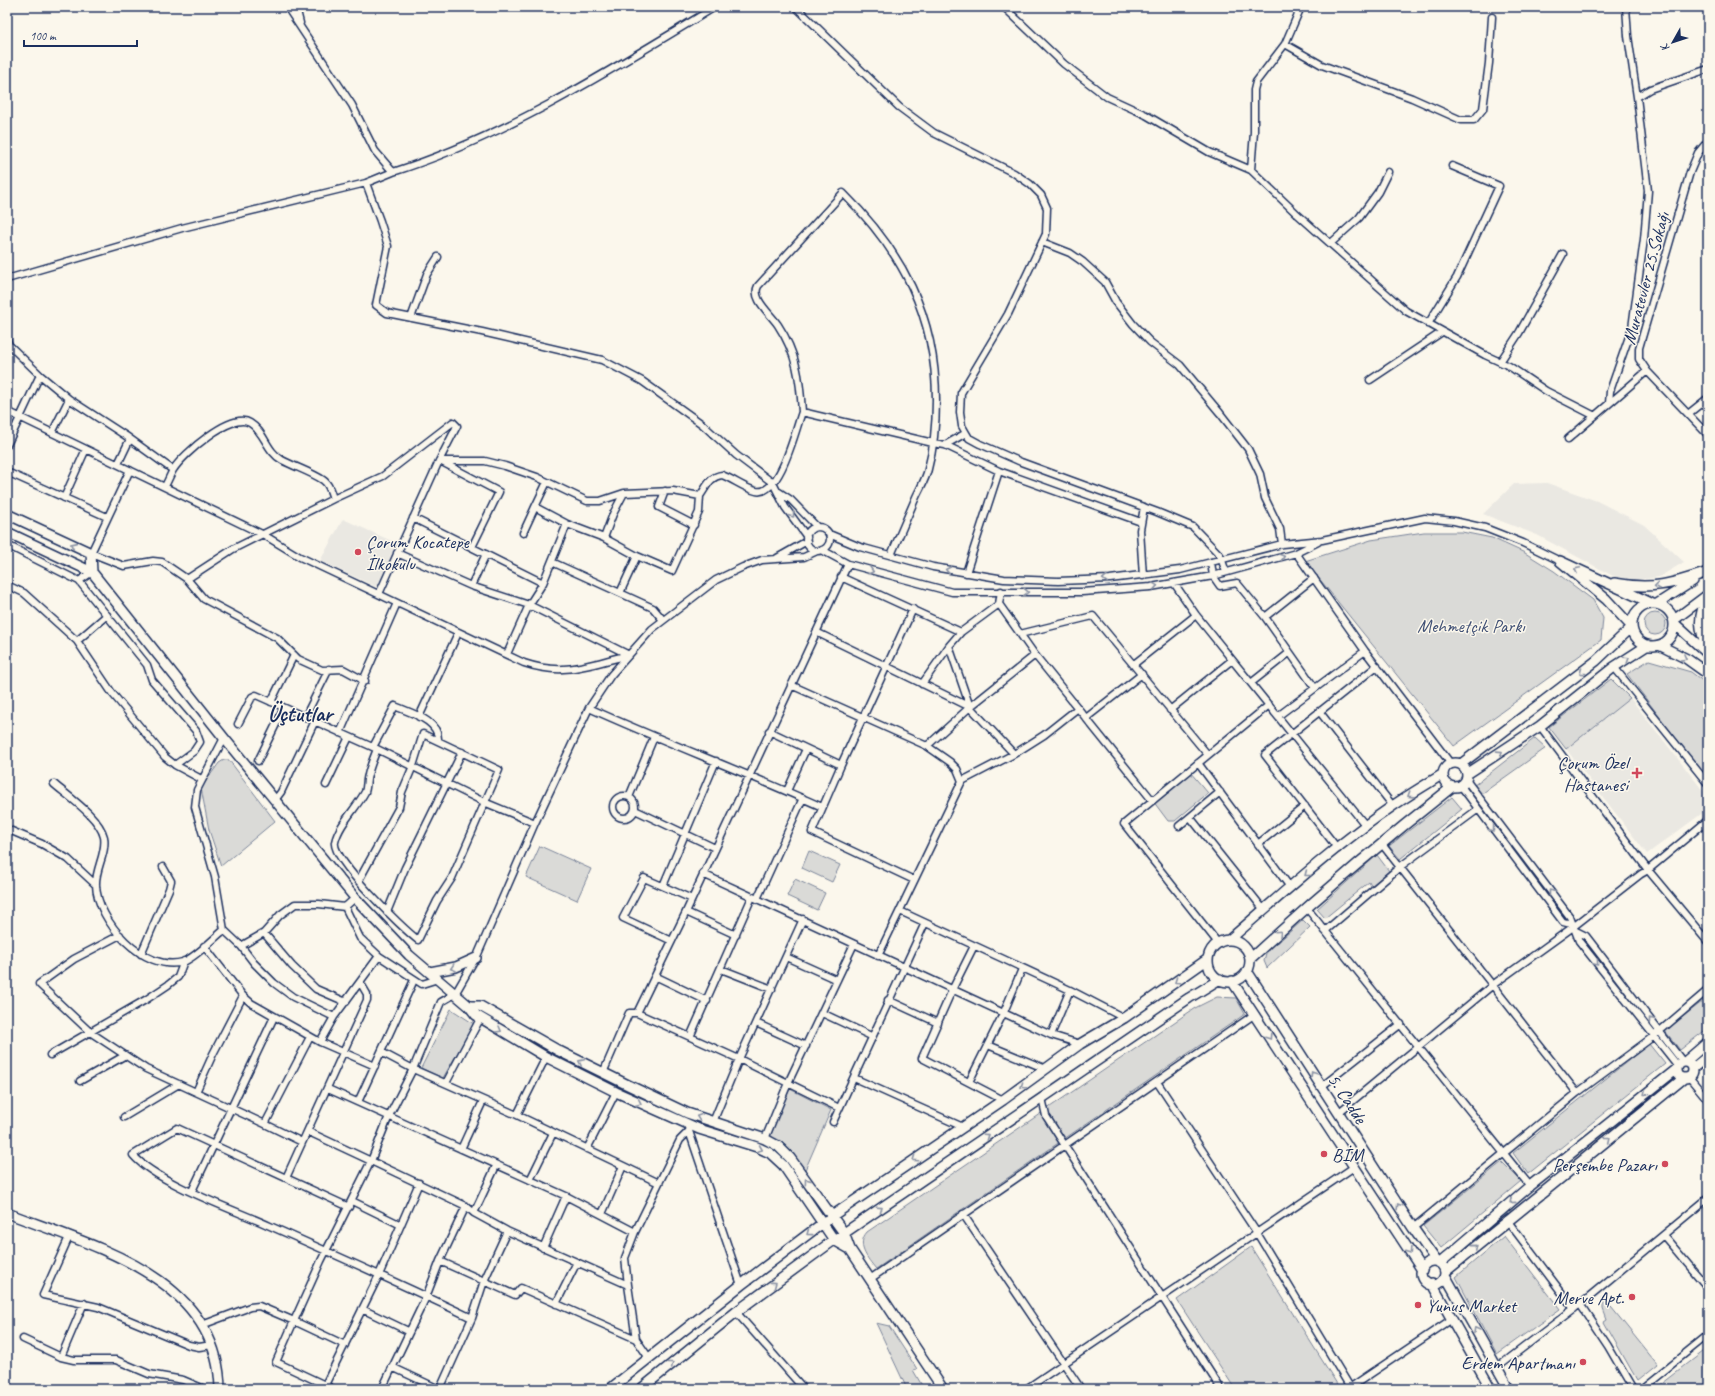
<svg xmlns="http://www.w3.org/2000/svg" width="1715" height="1396" font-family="Caveat,sans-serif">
	<rect width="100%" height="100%" fill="#fbf7ec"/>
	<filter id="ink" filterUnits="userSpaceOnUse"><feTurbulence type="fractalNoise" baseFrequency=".025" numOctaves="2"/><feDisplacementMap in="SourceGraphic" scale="8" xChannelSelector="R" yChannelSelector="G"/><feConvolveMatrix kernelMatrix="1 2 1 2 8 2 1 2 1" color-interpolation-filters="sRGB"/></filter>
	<g filter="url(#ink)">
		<path fill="#eae8e2" d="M1547,483l50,18 47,24 40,37 -25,15 -21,3 -23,-3 -78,-42 -54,-21 31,-30z
			M343,519l53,24 -19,44 -57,-26z
			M1630,698l78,99v12l-61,45 -81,-105z"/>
		<path fill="#dadad7" stroke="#7a849a" d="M1424,532h38l30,6 33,15 29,18 39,29 10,18 -2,22 -147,106 -149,-185 66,-21z
			M1644 624a11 11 0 1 1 22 0a11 11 0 1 1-22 0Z
			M1649,660l42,12 17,13v87l-4,3 -77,-101z
			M1611,679l19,19 -64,51 -17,-22z
			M1535,738l11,10 -66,47 -7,-9z
			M224,760h5l46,61 -54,45 -12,-36 -8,-42 18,-25z
			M1190,772l18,21 -33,28h-7l-15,-20z
			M1452,797l10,12 -62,50 -11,-13z
			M540,846l51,23 -14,31 -51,-23z
			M809,851l31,14 -8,17 -30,-14z
			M1377,855l12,16 -18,15 -2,-4 -44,36 -8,-9z
			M795,879l30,14 -8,17 -30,-14z
			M1303,920l7,7 -43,41 -3,-7 2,-8z
			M1217,997l19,1 9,16 -369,255c-9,-11 -20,-24 -9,-37l328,-224z
			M1708,997v31l-28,22 -15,-19z
			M451,1009l23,15 -31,54 -22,-10z
			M1649,1044l16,20 -137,110 -15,-21z
			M790,1089l41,21 -26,60 -15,-20 -22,-16z
			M1502,1162l19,19 -80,67 -18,-22z
			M1504,1236l56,73 -63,45 -41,-77z
			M1251,1247l86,137 -7,5h-95l-58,-89z
			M1603,1297l54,67 -20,16 -33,-58 3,-2 -4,-11z
			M876,1323l13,3 28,43 -4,1 11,19h-17z
			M1708,1348v41h-53z"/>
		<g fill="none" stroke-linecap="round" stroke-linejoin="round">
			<defs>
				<path id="street" d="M287,7l65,98 23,46 18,21c114,-36 220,-103 322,-165
					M296,7l4,16
					M796,7l103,100 35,26 80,40 16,11 11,11 6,13 -1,26 -38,80 -47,79 -1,19 2,14 4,7 3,5 11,6 41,18 136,50 36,15 27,28 6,17
					M1004,7l60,57 43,33 39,18 63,37 42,18 45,43 110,98 79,44 24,11 37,25 49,25
					M1626,7l2,29 9,61
					M1285,44l37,21 90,33 49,22h13l9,-11 6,-46 3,-46
					M1251,170l3,-38v-42l2,-8 29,-38 16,-37
					M366,183l14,38 8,25 -12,59 11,8 95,19 120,28 40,21 60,43 34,31 37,28 12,24 22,30
					M1042,242l28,11 13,9 22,20 11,20 17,22 17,18 30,23 40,48 28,36 12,25 5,24 15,31 2,15
					M1331,243l28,-25 19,-26 10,-20
					M7,279l175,-51 184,-45 27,-11
					M411,318l16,-44 11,-17
					M1428,324l29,-47 42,-91 -47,-20
					M7,340l2,5 31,30 29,24 57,37 47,34
					M1500,362l19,-29 44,-79
					M1647,371l61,64
					M1370,380l72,-48
					M1609,403l1,-12 22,-63 12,-89 4,-48 -11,-94 13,-8 58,-20
					M7,411l257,124 36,22 224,106c41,14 65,1 105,-8
					M802,412c-2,-33 -5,-58 -24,-87 -7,-11 -27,-26 -20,-39l85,-93c59,58 93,123 93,207 0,23 -2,47 -8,69 -2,10 -8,19 -12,28 -8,19 -17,39 -25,58
					M1688,414l20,-16
					M52,433l17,-34
					M1568,439l79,-68 -8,-12v-11l51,-176 8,-19 10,-12
					M7,445l33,-70
					M945,445l54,26 142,51
					M439,461h46l20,5 32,11 50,24h13l24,-8
					M442,462l57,30 -27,55
					M118,464l12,-25
					M130,470l-39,83 33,13 29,-5 9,1 25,17 17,20 73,39 21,21 24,11 21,-1 22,12
					M7,472l100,45
					M165,486c3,-5 5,-11 8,-16 10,-16 59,-59 77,-47 15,9 16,28 32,37 13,7 29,12 41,20 6,4 8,12 10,19
					M665,491l-6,16 35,18
					M779,492l12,8 26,27
					M64,498l22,-49
					M535,507l12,-25
					M413,518l130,65
					M806 539a12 12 0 1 1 24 0a12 12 0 1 1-24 0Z
					M523,533l12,-26 32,17 37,14 33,18 35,15 27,-59 1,-16
					M829,534l31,13 73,20 71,12 54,2 52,-2 70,-9 102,-26 40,-4 103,-22 29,3 31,7 38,15 37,18
					M604,538l9,-24 11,-21 49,-2 27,5c6,-8 10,-20 22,-21 11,4 22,13 34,16 24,6 40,-63 46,-79l131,31 12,2 21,-12
					M7,545l72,36 68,84 5,15 44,51 4,11 -6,9 -19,14
					M822,550l26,14 104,28h130l69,-5 62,-11 83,-23 22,-11
					M397,553l74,33 58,19 100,50
					M1296,553l69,98 86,113
					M777,558l30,-17
					M552,562l101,46 10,12
					M1211,562l2,14 7,10 17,-3 28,34 50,71
					M966,573l33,-102
					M1143,576l-3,-46 4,-23
					M841,577l120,55
					M187,579l46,-30 100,-50 50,-23 70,-54 4,4 -18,35 -60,133
					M79,581l13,-9
					M1174,583l22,32 170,211
					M7,585l17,8 53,48 35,52 53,64 10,8 26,14
					M471,586l15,-32
					M620,593l17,-37
					M999,604l36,51 117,145
					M913,609l-72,156 -29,67 102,48
					M1265,617l49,-39
					M816,632l154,75 44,47
					M1020,634l73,-18 115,139
					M77,641l30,-26
					M949,646l21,61
					M507,654l22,-49 14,-22 24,-59
					M1134,664l62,-49
					M1614,667l94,117
					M1251,683l38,-30
					M922,684l27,-38 12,-14 38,-28 2,-13
					M791,685l136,61 23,16 7,7 5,12
					M271,702l23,-47
					M589,708c77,35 156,64 233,99
					M1170,710l62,-50
					M1319,711l74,95
					M1278,716l87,-65
					M305,717l24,-48
					M419,717l39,-84
					M1086,718l56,-44
					M238,724l14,-27 4,-2 121,54 107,53 51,21
					M1540,726l108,144 60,72
					M769,731l72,34
					M340,733l57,-130
					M927,746l43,-39 65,-52
					M373,747l22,-41c15,7 45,14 43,35
					M258,761l26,-53
					M1198,763l92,124
					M1466,780l104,137 9,24 99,125
					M54,784c15,13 45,33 50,53 3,16 -9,32 -8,48 1,36 48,88 87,77 12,-4 30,-23 41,-32l-9,-53 -20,-70 2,-17 27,-52
					M326,785l23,-48
					M1461,786l102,136 8,2
					M787,791l19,-42
					M613 807a11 11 0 1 1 22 0a11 11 0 1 1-22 0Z
					M629,797l25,-60
					M275,800l6,-8 34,-71
					M635,810l80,38
					M1190,817l74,93
					M1179,826l41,-34
					M7,829l35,15 26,15 28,26
					M1381,843l196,250
					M1258,844l47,-38
					M1338,849l-73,-94 112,-89
					M703,874l348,161 29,9
					M359,880l40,-73 3,-15 11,-26 10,-32 76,36 -47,108 -15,23 -19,39c-15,-11 -87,-81 -83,-98 4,-18 21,-33 30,-50 2,-5 1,-12 3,-17 2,-9 6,-18 9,-26
					M663,886l53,-125
					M355,898l-10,9 15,31 19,18 43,28 16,-5
					M757,899l46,-101
					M1306,907l224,279
					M900,911l170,79 54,28
					M387,912l18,-44 57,-116
					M686,912l50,23
					M224,930l17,16 13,17 20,20 19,14 41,20
					M1325,931l76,-65 76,-56
					M1576,931l10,5 97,126
					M264,933l28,33 24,23 30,13
					M120,935l-46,24 -35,25 51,48 56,37 119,55 45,-87
					M672,941l-49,-23 21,-40 48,21
					M1218,943l-94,-119 145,-119
					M204,946l39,50 8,7 69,39 55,24
					M241,946l23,-13 16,-18 15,-11h24l26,3
					M974,946l-21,42 -31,70 81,42
					M141,954l28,-65 2,-8 -8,-14
					M878,956l84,-175 52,-27 30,-19 34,-27
					M786,957l51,23
					M721,969l51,20
					M655,976l52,25
					M888,1000l50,23
					M637,1013l49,-101 162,-348
					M822,1013l49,23
					M756,1023l50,23
					M1051,1035l19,-45
					M690,1037l62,-140
					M320,1042l14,-25 45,-61
					M988,1045l58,24
					M381,1052l32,17 104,46 142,68
					M50,1055l97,-56 21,-14 10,-8 6,-16
					M603,1073l26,-60h8l102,46 100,49
					M1689,1077l19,23
					M854,1078l109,49
					M80,1081l44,-25
					M969,1082l35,-70 18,-43
					M1157,1082l100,151 93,154
					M446,1083l34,-64
					M1321,1087l80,-63
					M328,1089l238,107 69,36
					M196,1092l17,-38 30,-58
					M1042,1098l4,18 175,273
					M358,1102l56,-122
					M1338,1113l156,-129 79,-57 68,-53 7,-4 60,-50
					M517,1115l29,-58
					M124,1117l55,-33
					M713,1122l26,-63 64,-140
					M833,1122l92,-199
					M265,1124l37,18
					M690,1125l-1,6 -9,9 -45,92 -10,26 3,27 -121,-54 -33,-18 -8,-7 -95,-45 18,-45 24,-47 28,-67 14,-8 23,-40 57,-131 54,-115 22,-33 41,-46 64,-49 27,-13 19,-7 42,-3 13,-6
					M689,1131l52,154
					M309,1132l62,29 -50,100 -27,60 51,24
					M765,1139l23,-56 66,-139
					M461,1149l22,-48
					M587,1149l29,-57
					M286,1178l81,-178v-6l-7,-12
					M530,1180l23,-47
					M192,1191l82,-174
					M352,1201l49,24
					M349,1207l-172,-79 -44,27c24,28 102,55 137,71 68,30 135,60 202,92l12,-37 23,-50
					M474,1213l22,-47
					M602,1214l21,-48
					M963,1214l118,175
					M1507,1220l67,89
					M1413,1228l164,-135 77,-57 54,-46
					M1664,1236l44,52
					M69,1237l-26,58 55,12 91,38 10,2 13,-2
					M543,1248l23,-52
					M440,1261l75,34 6,-7 115,51
					M870,1279l385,-265
					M628,1285l8,54 13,19
					M556,1304l20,-40
					M1580,1304l28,42 25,43
					M362,1309l46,22
					M736,1312l68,77
					M202,1325l48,-18 9,-1 35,15 -18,41 49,23
					M23,1339l38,18 13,3h42l33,14 34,6 21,9
					M61,1357l23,-54
					M392,1367l47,22
					M1498,1367l82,-63 128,-106
					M333,1389l-8,-4 54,-110 40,-92
					M382,1389l44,-92 14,-36 26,-55
					M440,1389l32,-71
					M1026,1389l328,-222
					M1348,1389l104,-70
					M1641,1389l67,-54"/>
				<path id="secondary" d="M7,514l84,39 1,19
					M7,532l85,40 132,166 131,160 54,57 60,51 7,9 70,42 70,35 83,37 58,18 13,6 13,12 51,75 16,9
					M1614,583c38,7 58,1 94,-11
					M1708,596c-11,21 -9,33 0,55
					M1632 625a21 21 0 1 1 42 0a21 21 0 1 1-42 0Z
					M1657,604l36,-23
					M1674,620l32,-24
					M1674,623l34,31
					M1659,645l28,14 21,15
					M1443 775a12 12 0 1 1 24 0a12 12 0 1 1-24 0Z
					M1461,764l135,-103 36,-34 -26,-28 -46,-38 91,42
					M1467,774l73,-48 74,-59 34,-22
					M1229,940c53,-46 108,-96 165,-135 16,-11 33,-21 49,-31
					M1208 961a21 21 0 1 1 42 0a21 21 0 1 1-42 0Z
					M1250,959c65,-60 132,-117 202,-172
					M1247,971l166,257 24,34
					M430,972l26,-5 20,-9
					M1232,981l190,289
					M469,1006h11l79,45 69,34 59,28 78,26 13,7 12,12 54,75 6,16 93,140
					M1686,1061l22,-19
					M1677 1070a8 8 0 1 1 16 0a8 8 0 1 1-16 0Z
					M1693,1068l15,-12
					M7,1213c85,33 211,63 213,176
					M1421 1273a12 12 0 1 1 24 0a12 12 0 1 1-24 0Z
					M1440,1263l90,-77 147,-117
					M1445,1272l239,-194
					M1445,1275l64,114
					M1432,1284l59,105
					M610,1389l131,-104 91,-69 171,-116 77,-56 44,-26 84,-59
					M641,1389l95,-77 98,-72 355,-242 31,-19"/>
			</defs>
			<use href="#street" stroke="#1b2f5e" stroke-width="9"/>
			<use href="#secondary" stroke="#1b2f5e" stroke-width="12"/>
			<use href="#street" stroke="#fbf7ec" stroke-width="6"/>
			<use href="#secondary" stroke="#fbf7ec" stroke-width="9"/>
		</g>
		<defs><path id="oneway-chevron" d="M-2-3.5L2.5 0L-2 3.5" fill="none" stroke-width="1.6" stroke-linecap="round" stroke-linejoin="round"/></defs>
		<g stroke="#8b93a5">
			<use href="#oneway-chevron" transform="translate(792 515) rotate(53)"/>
			<use href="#oneway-chevron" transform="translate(73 545) rotate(-155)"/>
			<use href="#oneway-chevron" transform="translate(1282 557) rotate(-16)"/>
			<use href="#oneway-chevron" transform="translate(948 570) rotate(-169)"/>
			<use href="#oneway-chevron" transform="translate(1577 570) rotate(-153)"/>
			<use href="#oneway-chevron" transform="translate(871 571) rotate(15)"/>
			<use href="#oneway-chevron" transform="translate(1105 579) rotate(177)"/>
			<use href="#oneway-chevron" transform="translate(1155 586) rotate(-9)"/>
			<use href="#oneway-chevron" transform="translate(1657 586) rotate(172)"/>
			<use href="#oneway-chevron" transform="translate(1026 592) rotate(2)"/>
			<use href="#oneway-chevron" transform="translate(1684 658) rotate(29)"/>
			<use href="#oneway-chevron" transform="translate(1627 659) rotate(-32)"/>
			<use href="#oneway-chevron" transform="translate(1582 672) rotate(143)"/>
			<use href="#oneway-chevron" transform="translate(1500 753) rotate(-33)"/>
			<use href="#oneway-chevron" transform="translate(1410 795) rotate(147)"/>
			<use href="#oneway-chevron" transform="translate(1492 829) rotate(53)"/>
			<use href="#oneway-chevron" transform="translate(1307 874) rotate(142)"/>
			<use href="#oneway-chevron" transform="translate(1551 892) rotate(-127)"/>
			<use href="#oneway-chevron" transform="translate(1279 933) rotate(-43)"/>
			<use href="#oneway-chevron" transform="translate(1596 963) rotate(51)"/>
			<use href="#oneway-chevron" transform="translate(453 968) rotate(162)"/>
			<use href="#oneway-chevron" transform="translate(1177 981) rotate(145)"/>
			<use href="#oneway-chevron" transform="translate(1651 1020) rotate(-128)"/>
			<use href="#oneway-chevron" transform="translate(499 1030) rotate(30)"/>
			<use href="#oneway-chevron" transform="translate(1269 1037) rotate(57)"/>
			<use href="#oneway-chevron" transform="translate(581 1062) rotate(-154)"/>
			<use href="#oneway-chevron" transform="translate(1313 1074) rotate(-123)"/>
			<use href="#oneway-chevron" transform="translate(1023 1086) rotate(145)"/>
			<use href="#oneway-chevron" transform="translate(1646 1093) rotate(141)"/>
			<use href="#oneway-chevron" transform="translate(639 1103) rotate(24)"/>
			<use href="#oneway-chevron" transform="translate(699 1117) rotate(-161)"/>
			<use href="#oneway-chevron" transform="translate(987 1136) rotate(-34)"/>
			<use href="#oneway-chevron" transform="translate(1608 1139) rotate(-39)"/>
			<use href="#oneway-chevron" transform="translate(760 1149) rotate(23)"/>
			<use href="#oneway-chevron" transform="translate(915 1159) rotate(146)"/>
			<use href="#oneway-chevron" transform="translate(807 1181) rotate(-126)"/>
			<use href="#oneway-chevron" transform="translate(1512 1201) rotate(139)"/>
			<use href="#oneway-chevron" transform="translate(1399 1206) rotate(-123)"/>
			<use href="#oneway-chevron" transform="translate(880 1209) rotate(-34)"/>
			<use href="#oneway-chevron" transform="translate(809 1233) rotate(143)"/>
			<use href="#oneway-chevron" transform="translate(1475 1247) rotate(-40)"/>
			<use href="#oneway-chevron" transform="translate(1409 1251) rotate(57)"/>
			<use href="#oneway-chevron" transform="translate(774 1284) rotate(-36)"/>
			<use href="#oneway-chevron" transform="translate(1476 1330) rotate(-120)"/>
			<use href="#oneway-chevron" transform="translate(671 1364) rotate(-39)"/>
		</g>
	</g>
	<g fill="#d1495b" stroke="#fbf7ec" stroke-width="1.5">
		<circle cx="358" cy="552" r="4"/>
		<path d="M1635 767h4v4h4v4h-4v4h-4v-4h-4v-4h4z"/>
		<circle cx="1324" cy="1154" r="4"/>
		<circle cx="1665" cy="1164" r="4"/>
		<circle cx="1632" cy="1297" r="4"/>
		<circle cx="1418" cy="1305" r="4"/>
		<circle cx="1583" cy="1362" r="4"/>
	</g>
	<g text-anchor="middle" stroke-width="3" stroke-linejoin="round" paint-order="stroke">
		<g font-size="19" fill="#1b2f5e" stroke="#fbf7ec">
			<text transform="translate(1645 278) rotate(-75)" y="7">Muratevler 25.Sokağı</text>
			<text transform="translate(1348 1098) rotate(57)" y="7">5. Cadde</text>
		</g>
		<g font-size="19" fill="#1b2f5e" stroke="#fbf7ec" text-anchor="end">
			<text x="366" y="548" text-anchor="start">Çorum Kocatepe<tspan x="366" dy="22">İlkokulu</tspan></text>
			<text x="1628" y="769">Çorum Özel<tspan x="1628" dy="22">Hastanesi</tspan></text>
			<text x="1332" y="1161" text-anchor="start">BİM</text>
			<text x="1657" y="1171">Perşembe Pazarı</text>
			<text x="1624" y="1304">Merve Apt.</text>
			<text x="1426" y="1312" text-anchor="start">Yunus Market</text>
			<text x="1575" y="1369">Erdem Apartmanı</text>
		</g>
		<g font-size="19" fill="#415176" stroke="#fbf7ec">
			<text x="1471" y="632">Mehmetçik Parkı</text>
		</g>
		<g font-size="23" font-weight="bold" fill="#1b2f5e" stroke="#fbf7ec">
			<text x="300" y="721">Üçtutlar</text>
		</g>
	</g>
	<rect width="1715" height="1396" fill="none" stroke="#fbf7ec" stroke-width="24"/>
	<rect x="12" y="12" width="1691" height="1372" fill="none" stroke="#1b2f5e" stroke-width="1.5" filter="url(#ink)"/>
	<g transform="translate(1673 42) rotate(231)" stroke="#fbf7ec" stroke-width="3" paint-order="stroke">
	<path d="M0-3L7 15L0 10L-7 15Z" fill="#1b2f5e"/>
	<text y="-6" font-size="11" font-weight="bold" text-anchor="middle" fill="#1b2f5e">K</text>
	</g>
	<path d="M24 40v6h113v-6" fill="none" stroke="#1b2f5e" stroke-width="2"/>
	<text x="30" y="40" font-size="12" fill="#1b2f5e" stroke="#fbf7ec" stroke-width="3" paint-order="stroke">100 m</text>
</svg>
